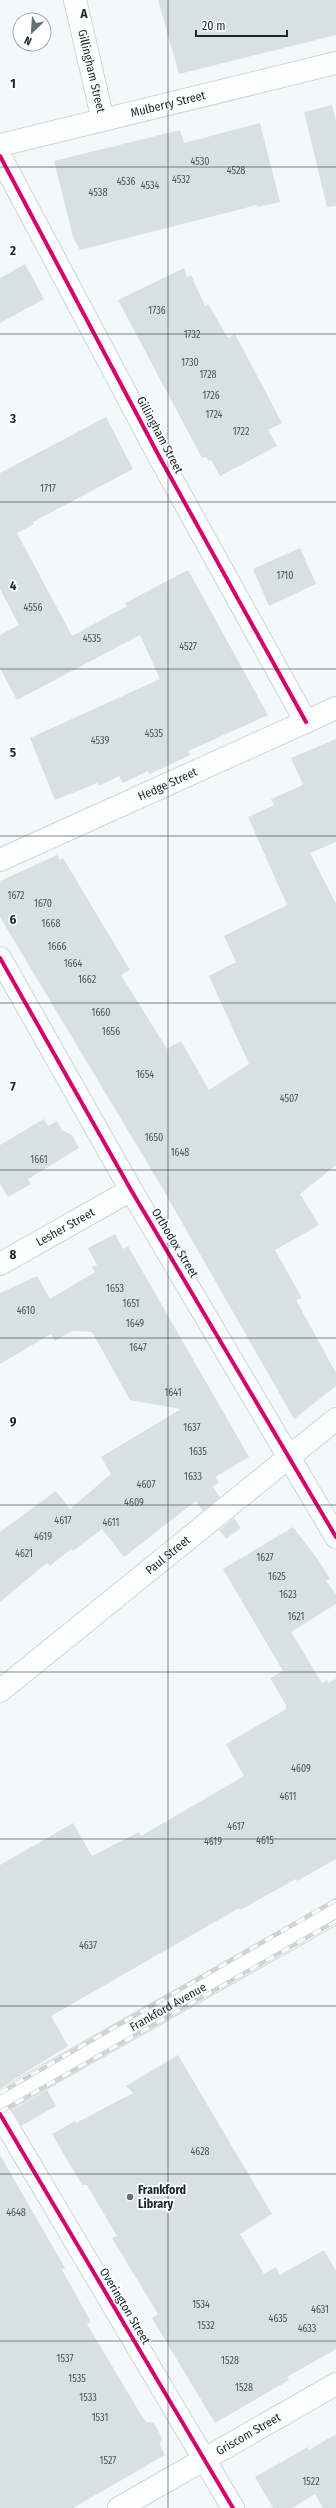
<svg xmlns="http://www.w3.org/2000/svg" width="336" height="2508" font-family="'Fira Sans Condensed',sans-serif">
	<rect width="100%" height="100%" fill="#f3f8f8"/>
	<path fill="#d7e1e3" d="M158,0h178v35l-157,39z
		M332,105l4,16v85l-9,1 -23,-95z
		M260,123l20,79 -23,5v-2l-177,45 -7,-13 -19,-76 126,-31 4,13z
		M25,264l19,35 -44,24v-45z
		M184,268l3,9 4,-2 14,31 3,-2 20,34 7,-4 47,89 -14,7 9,16 -57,30 -9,-16 -2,1 -3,-4 -4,1 -84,-158z
		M106,417l27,52 -100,53 1,2 -17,9 55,103 55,-30 -2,-3 63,-33 80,145 -80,36 2,4 -40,19 -2,-3 -25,12 -4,-7 -20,10 -2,-3 -42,17 -25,-62 130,-59 -20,-44 -123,65 -17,-32v-33l19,-10 -19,-36v-116z
		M300,548l16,36 -47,22 -16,-37z
		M336,739v103l-26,11 26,51v261l-36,29 19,31 -44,25 27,48 -6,2 40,73v13l-42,33 -134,-235 -160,-267v-36l57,-26 3,5 3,-2 67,112 -9,5 46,74 14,-8 28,49 40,-26 -40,-88 27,-14 -12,-26 63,-31 -39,-88 26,-12 -3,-6 32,-14 -12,-27z
		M44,1119l4,7 9,-5 5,9 10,5 7,13 -51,31 3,5 -23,13 -8,-13v-39z
		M115,1234l8,15 5,-3 121,211 -34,20 4,5 -6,5 7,10 -17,14 -7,-10 -72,56 -22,-28 -29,22 -2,-2 -21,17 -3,-3 -47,39v-70l56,-41 14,18 41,-35 -10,-17 80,-48 -51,-9 -38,-68 -20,-1 -17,10 -4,-7 -51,30v-71l37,-17 13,23 45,-27 -3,-5 5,-2 -9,-17z
		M234,1518l7,10 -15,11 -7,-9z
		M293,1527l26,34 11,18 -4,2 10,13v10l-45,28 31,51 5,-3 1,3 8,-4v180l-39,22 -1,-2 -56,31 -1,-2 -188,108 17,30 -68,42v-223l73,-42 19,33 47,-24 2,4 103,-60 -18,-32 60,-35v-4l-16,-27 13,-7 -60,-102z
		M178,2055l94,159 -32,20 24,40 12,-7 4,8 44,-25 12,21v78l-49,28 2,3 -74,43 -63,-105 6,-4 -46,-76 5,-2 -30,-51h-5l-30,-51 23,-13 1,2 57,-30 -7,-7z
		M47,2090l9,16 -35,20 -9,-16z
		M0,2155l65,113 -3,2 29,52 -4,2 50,84 9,14 8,1 8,15 -2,7 5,10 -92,53h-73z
		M336,2434v74h-13l-8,-14 -23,14h-19l-18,-31 53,-30 1,3z"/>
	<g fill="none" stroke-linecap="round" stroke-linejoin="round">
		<defs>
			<g id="minor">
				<path id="s1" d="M75,0l28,120"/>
				<path id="s2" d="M0,145l336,-82"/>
				<path d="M0,156l160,302 146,264"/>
				<path id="s3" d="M0,860l336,-152"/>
				<path id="s4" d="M0,1264l131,-74"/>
				<path id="s5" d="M0,1691l336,-272"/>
				<path d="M0,2114l233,394"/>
				<path id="s6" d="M119,2508l217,-124"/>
			</g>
			<path id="tertiary" d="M0,958l131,232 205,347"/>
			<g id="secondary">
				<path id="s7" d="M0,2102l336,-190"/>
			</g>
		</defs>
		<use href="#minor" stroke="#cbd7d9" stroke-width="24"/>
		<use href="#tertiary" stroke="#cbd7d9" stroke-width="24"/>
		<use href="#secondary" stroke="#cbd7d9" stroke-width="24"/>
		<use href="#minor" stroke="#fdfefe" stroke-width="22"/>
		<use href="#tertiary" stroke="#fdfefe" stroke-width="22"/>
		<use href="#secondary" stroke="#fdfefe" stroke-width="22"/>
		<defs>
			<path id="rail" d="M0,2093l336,-193
				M0,2112l336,-191"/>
		</defs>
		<use href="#rail" stroke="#d0d3d3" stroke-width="4.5"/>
		<use href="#rail" stroke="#fff" stroke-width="3" stroke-dasharray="9" stroke-linecap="butt"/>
		<defs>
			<path id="cycleway" d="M0,156l160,302 146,264
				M0,958l131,232 205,347
				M0,2114l233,394"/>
		</defs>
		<use href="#cycleway" stroke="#fff" stroke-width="6"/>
		<use href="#cycleway" stroke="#d6006c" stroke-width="4"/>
	</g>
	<path fill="none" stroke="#17282d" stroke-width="1" stroke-opacity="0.55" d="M168,0v2508M0,167h336M0,334h336M0,502h336M0,669h336M0,836h336M0,1003h336M0,1170h336M0,1338h336M0,1505h336M0,1672h336M0,1839h336M0,2006h336M0,2174h336M0,2341h336"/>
	<circle fill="#647174" stroke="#fff" stroke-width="1.5" cx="130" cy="2197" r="4"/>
	<g text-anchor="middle" stroke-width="3.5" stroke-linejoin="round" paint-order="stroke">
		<g font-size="10" fill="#49585c">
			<text x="200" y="165">4530</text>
			<text x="236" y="174">4528</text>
			<text x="181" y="183">4532</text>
			<text x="126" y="185">4536</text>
			<text x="150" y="189">4534</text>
			<text x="98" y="196">4538</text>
			<text x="157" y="314">1736</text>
			<text x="192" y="338">1732</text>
			<text x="190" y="366">1730</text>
			<text x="208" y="378">1728</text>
			<text x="211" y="399">1726</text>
			<text x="214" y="418">1724</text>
			<text x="241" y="435">1722</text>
			<text x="48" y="492">1717</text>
			<text x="285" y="579">1710</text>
			<text x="33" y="611">4556</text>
			<text x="92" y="642">4535</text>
			<text x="188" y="650">4527</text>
			<text x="154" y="737">4535</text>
			<text x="100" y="744">4539</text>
			<text x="16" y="899">1672</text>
			<text x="43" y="907">1670</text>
			<text x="51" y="927">1668</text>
			<text x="57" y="950">1666</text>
			<text x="73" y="967">1664</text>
			<text x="87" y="983">1662</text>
			<text x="101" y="1016">1660</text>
			<text x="111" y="1035">1656</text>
			<text x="145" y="1078">1654</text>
			<text x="289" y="1102">4507</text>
			<text x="154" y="1141">1650</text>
			<text x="180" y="1156">1648</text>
			<text x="39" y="1163">1661</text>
			<text x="115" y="1292">1653</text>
			<text x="131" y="1307">1651</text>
			<text x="26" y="1314">4610</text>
			<text x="135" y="1327">1649</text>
			<text x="138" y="1351">1647</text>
			<text x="173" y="1396">1641</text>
			<text x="192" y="1431">1637</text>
			<text x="198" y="1455">1635</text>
			<text x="193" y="1480">1633</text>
			<text x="146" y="1488">4607</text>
			<text x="134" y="1506">4609</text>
			<text x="63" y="1524">4617</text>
			<text x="111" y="1526">4611</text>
			<text x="43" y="1540">4619</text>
			<text x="24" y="1557">4621</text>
			<text x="265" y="1561">1627</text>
			<text x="277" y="1580">1625</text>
			<text x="288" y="1598">1623</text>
			<text x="296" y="1620">1621</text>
			<text x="301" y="1772">4609</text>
			<text x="288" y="1800">4611</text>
			<text x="236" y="1830">4617</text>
			<text x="265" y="1844">4615</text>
			<text x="213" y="1845">4619</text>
			<text x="88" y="1949">4637</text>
			<text x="200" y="2155">4628</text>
			<text x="16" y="2216">4648</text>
			<text x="201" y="2308">1534</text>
			<text x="320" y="2313">4631</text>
			<text x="278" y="2322">4635</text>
			<text x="206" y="2329">1532</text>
			<text x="307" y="2332">4633</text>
			<text x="65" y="2362">1537</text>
			<text x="230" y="2364">1528</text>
			<text x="77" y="2382">1535</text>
			<text x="244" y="2391">1528</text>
			<text x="88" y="2401">1533</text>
			<text x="100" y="2421">1531</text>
			<text x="108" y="2464">1527</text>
			<text x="311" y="2485">1522</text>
		</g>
		<g font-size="12" fill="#17282d" stroke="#fff">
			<text dy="4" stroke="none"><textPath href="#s1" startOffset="73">Gillingham Street</textPath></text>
			<text dy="4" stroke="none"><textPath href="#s2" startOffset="173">Mulberry Street</textPath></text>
			<text transform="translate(160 435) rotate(62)" y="4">Gillingham Street</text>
			<text dy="4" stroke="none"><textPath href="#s3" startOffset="184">Hedge Street</textPath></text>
			<text dy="4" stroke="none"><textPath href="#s4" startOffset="75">Lesher Street</textPath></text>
			<text transform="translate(175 1243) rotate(59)" y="4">Orthodox Street</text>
			<text dy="4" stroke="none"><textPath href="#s5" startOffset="216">Paul Street</textPath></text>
			<text dy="4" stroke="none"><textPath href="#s7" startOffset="193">Frankford Avenue</textPath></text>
			<text transform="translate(125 2306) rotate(59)" y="4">Overington Street</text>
			<text dy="4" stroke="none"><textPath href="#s6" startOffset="149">Griscom Street</textPath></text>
		</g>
		<g font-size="12" font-weight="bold" fill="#17282d" stroke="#fff" text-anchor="start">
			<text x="138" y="2194">Frankford<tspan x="138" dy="14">Library</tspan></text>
		</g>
	</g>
	<g font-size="13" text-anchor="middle" font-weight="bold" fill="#17282d" stroke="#fff" stroke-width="3.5" stroke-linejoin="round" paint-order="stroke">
		<text x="84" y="18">A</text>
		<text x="13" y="88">1</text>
		<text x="13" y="255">2</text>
		<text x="13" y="423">3</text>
		<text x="13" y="590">4</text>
		<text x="13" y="757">5</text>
		<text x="13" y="924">6</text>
		<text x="13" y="1091">7</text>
		<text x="13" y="1259">8</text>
		<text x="13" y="1426">9</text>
	</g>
	<g transform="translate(32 32) rotate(205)"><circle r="19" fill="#ffffff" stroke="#a2a9ab"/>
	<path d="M0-3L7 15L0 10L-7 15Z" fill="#647174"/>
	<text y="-6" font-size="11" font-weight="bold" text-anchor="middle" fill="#17282d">N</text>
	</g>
	<path d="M196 30v6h91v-6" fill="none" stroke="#17282d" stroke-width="2"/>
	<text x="202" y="30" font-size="12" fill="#17282d" stroke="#ffffff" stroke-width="3" paint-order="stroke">20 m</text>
</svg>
